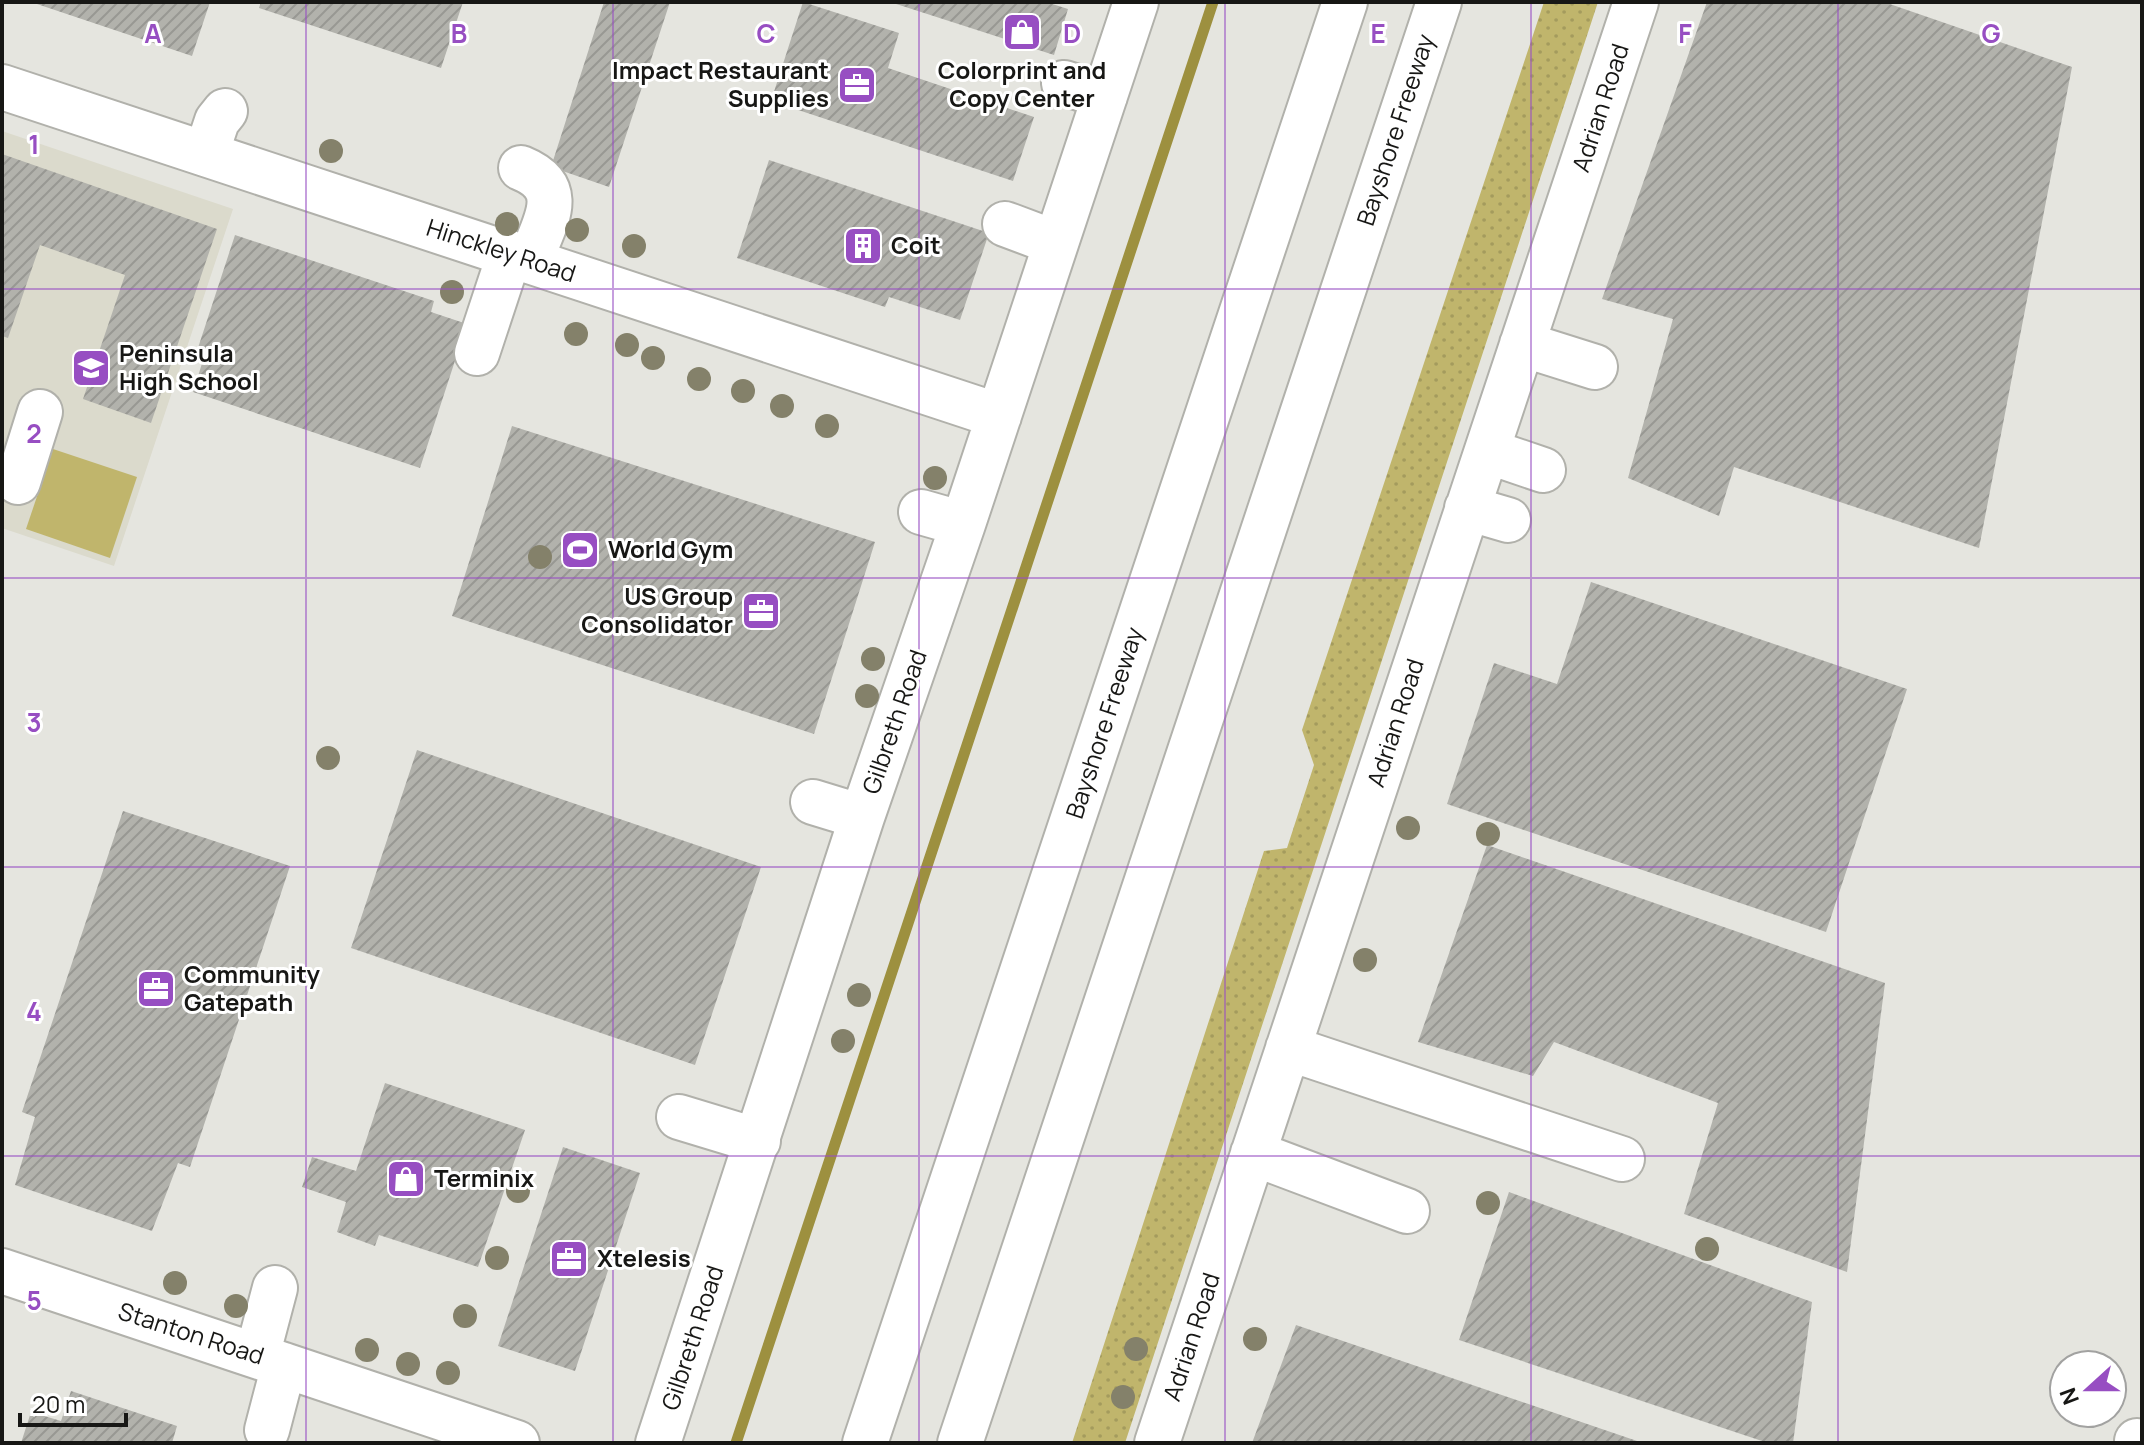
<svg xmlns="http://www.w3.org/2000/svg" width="2144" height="1445" font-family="Manrope,sans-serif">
	<defs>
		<pattern id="grass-dots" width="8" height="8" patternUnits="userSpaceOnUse" patternTransform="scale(2)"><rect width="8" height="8" fill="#c0b56c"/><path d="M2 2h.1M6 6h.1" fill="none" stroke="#a49b5d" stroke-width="1.8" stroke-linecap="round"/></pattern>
		<pattern id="building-hatch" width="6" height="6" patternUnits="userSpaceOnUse" patternTransform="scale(2)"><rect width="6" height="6" fill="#b2b2ac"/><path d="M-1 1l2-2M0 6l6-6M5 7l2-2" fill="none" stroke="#989893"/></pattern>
	</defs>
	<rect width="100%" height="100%" fill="#e5e5df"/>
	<path fill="#dbdacc" d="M2,131l231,78 -119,357 -112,-38z"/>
	<path fill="url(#grass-dots)" d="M1544,2h54l-473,1441h-53l192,-592 23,-3 27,-83 -12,-35z"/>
	<path fill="#c0b56c" d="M53,449l84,28 -27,81 -84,-29z"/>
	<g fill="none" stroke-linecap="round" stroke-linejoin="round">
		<path stroke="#9d903f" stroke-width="11" d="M736,1443l477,-1441"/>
	</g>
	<path fill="url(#building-hatch)" d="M31,2h179l-18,54z
		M261,2h202l-22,66 -182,-60z
		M604,2h66l-61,185 -58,-20z
		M803,2l96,31 -11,35 146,49 -21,64 -242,-80z
		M890,2h156l22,7 -14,46z
		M1707,2h177l188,65 -93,481 -245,-81 -15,49 -91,-38 45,-159 -71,-20z
		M2,154l215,75 -66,194 -68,-24 42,-124 -85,-30 -32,93 -6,-2z
		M769,160l220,73 -29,87 -71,-23 -4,10 -148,-49z
		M235,235l199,66 -3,11 36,12 -47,144 -227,-76 11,-35 -8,-3z
		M512,426l363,116 -61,192 -362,-118z
		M1591,582l316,107 -81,243 -379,-128 47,-141 63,21z
		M417,750l344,117 -66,198 -344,-117z
		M123,811l167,55 -100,301 -12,-4 -26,68 -137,-46 20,-68 -13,-5z
		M1487,845l398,138 -38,289 -163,-58 34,-111 -164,-61 -21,34 -115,-34z
		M385,1083l140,47 -47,137 -99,-32 -4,11 -38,-14 9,-30 -44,-15 10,-30 44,14z
		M563,1147l77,26 -65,198 -77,-25z
		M1509,1192l303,110 -19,141h-25l-309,-103z
		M1296,1325l344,117v1h-388z
		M71,1391l106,35 -5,17h-151l10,-31 30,9z"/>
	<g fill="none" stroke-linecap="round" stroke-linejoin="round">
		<defs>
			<path id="minor" d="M1064,83l41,13
				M2,87l997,329
				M206,154l11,-33 8,-10
				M521,168c49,20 23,55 9,93
				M1005,224l51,19
				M1522,344l73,23
				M477,353l33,-100
				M1487,451l56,19
				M18,482l22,-70
				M1467,508l41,12
				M921,512l42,12
				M813,802l49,15
				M1288,1048l334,111
				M679,1117l79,24
				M1253,1153l154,58
				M2,1271l515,172
				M257,1356l18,-68
				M267,1430l17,-65
				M2137,1441l5,1
				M658,1443l204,-626 101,-293 173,-522
				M1157,1443l479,-1441"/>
			<path id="highway" d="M865,1443l480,-1441
				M960,1443l479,-1441"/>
		</defs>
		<use href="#minor" stroke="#b1b1ab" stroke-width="48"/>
		<use href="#highway" stroke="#b1b1ab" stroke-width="48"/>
		<use href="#minor" stroke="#fff" stroke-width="44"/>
		<use href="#highway" stroke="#fff" stroke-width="44"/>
	</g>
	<g fill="#84816a">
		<circle cx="331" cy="151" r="12"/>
		<circle cx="507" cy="224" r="12"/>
		<circle cx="577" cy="230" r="12"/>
		<circle cx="634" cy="246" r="12"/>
		<circle cx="452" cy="292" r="12"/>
		<circle cx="576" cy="334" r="12"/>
		<circle cx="627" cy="345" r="12"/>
		<circle cx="653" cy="358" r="12"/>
		<circle cx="699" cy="379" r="12"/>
		<circle cx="743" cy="391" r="12"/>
		<circle cx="782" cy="406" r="12"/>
		<circle cx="827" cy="426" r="12"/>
		<circle cx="935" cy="478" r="12"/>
		<circle cx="540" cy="557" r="12"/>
		<circle cx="873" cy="659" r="12"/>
		<circle cx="867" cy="696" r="12"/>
		<circle cx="328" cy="758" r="12"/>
		<circle cx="1408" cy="828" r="12"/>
		<circle cx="1488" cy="834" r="12"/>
		<circle cx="1365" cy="960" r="12"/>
		<circle cx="859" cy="995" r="12"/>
		<circle cx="843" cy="1041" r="12"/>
		<circle cx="518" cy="1191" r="12"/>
		<circle cx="1488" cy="1203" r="12"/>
		<circle cx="1707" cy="1249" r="12"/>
		<circle cx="497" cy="1258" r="12"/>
		<circle cx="175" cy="1283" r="12"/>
		<circle cx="236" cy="1306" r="12"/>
		<circle cx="465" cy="1316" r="12"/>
		<circle cx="1255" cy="1339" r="12"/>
		<circle cx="1136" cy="1349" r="12"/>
		<circle cx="367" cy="1350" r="12"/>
		<circle cx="408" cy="1364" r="12"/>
		<circle cx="448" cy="1373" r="12"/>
		<circle cx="1123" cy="1397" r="12"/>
	</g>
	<path fill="none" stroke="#974ec2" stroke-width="2" stroke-opacity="0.55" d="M306,2v1441M613,2v1441M919,2v1441M1225,2v1441M1531,2v1441M1838,2v1441M2,289h2140M2,578h2140M2,867h2140M2,1156h2140"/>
	<defs>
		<symbol id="shop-square" viewBox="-11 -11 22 22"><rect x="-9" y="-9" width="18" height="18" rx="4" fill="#974ec2" stroke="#fff"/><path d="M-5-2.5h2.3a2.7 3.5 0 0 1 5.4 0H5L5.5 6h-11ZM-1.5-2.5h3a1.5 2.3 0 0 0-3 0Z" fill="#fff"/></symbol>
		<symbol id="office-square" viewBox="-11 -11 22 22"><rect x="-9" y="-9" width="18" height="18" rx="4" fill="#974ec2" stroke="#fff"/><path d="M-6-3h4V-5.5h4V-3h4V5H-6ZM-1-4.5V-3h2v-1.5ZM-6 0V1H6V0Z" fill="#fff"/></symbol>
		<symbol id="building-square" viewBox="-11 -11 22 22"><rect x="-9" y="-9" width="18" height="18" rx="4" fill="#974ec2" stroke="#fff"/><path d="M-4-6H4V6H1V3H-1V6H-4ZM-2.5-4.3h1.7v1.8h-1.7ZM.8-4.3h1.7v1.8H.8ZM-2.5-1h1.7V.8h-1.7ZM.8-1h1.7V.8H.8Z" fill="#fff"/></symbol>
		<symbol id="school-square" viewBox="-11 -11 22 22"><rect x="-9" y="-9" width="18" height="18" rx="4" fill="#974ec2" stroke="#fff"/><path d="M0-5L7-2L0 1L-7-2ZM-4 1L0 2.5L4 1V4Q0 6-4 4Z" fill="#fff"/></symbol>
		<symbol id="stadium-square" viewBox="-11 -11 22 22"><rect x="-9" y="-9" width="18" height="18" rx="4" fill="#974ec2" stroke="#fff"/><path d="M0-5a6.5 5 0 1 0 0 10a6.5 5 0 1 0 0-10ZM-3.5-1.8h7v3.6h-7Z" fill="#fff"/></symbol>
	</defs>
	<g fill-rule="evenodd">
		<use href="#shop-square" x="1000" y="10" width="44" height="44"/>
		<use href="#office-square" x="835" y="63" width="44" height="44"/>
		<use href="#building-square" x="841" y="224" width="44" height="44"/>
		<use href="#school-square" x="69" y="346" width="44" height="44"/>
		<use href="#stadium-square" x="558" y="528" width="44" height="44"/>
		<use href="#office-square" x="739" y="589" width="44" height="44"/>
		<use href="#office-square" x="134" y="967" width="44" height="44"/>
		<use href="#shop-square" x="384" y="1157" width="44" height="44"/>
		<use href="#office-square" x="547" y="1237" width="44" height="44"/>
	</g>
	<g text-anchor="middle" stroke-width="6" stroke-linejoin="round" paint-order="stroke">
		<g font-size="24" font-weight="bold" fill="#171715" stroke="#fff" text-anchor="start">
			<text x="829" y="79" text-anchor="end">Impact Restaurant<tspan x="829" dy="28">Supplies</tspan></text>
			<text x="1022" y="79" text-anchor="middle">Colorprint and<tspan x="1022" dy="28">Copy Center</tspan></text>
			<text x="891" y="254">Coit</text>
			<text x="119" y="362">Peninsula<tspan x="119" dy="28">High School</tspan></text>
			<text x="608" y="558">World Gym</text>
			<text x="733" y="605" text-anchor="end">US Group<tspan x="733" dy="28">Consolidator</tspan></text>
			<text x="184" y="983">Community<tspan x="184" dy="28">Gatepath</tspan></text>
			<text x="434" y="1187">Terminix</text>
			<text x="597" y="1267">Xtelesis</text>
		</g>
		<g font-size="24" fill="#171715" stroke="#fff">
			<text transform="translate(1601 108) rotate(-72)" y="8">Adrian Road</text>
			<text transform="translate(1396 130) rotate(-72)" y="8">Bayshore Freeway</text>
			<text transform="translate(501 251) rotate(18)" y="8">Hinckley Road</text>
			<text transform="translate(895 722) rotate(-71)" y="8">Gilbreth Road</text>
			<text transform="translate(1105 723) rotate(-72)" y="8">Bayshore Freeway</text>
			<text transform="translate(1396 723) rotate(-72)" y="8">Adrian Road</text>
			<text transform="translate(191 1334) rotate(18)" y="8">Stanton Road</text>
			<text transform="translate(1192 1337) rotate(-72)" y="8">Adrian Road</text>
			<text transform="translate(693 1338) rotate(-72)" y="8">Gilbreth Road</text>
		</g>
	</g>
	<g font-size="26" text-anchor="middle" font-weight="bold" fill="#974ec2" stroke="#fff" stroke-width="6" stroke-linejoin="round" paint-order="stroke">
		<text x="153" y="43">A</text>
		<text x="459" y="43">B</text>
		<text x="766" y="43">C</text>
		<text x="1072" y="43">D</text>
		<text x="1378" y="43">E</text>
		<text x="1685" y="43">F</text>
		<text x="1991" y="43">G</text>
		<text x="34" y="154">1</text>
		<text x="34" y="443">2</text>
		<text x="34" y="732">3</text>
		<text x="34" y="1021">4</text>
		<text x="34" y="1310">5</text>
	</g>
	<rect width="2144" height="1445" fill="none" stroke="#171715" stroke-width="8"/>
	<g transform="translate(2088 1389) rotate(249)"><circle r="38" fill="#ffffff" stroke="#a2a2a1" stroke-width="2"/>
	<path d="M0-6L14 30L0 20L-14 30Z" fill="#974ec2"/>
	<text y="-12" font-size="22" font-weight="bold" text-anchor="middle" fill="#171715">N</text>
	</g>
	<path d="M20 1413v12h106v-12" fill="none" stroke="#171715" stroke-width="4"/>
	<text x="32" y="1413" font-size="24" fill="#171715" stroke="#ffffff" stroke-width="6" paint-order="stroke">20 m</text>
</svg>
